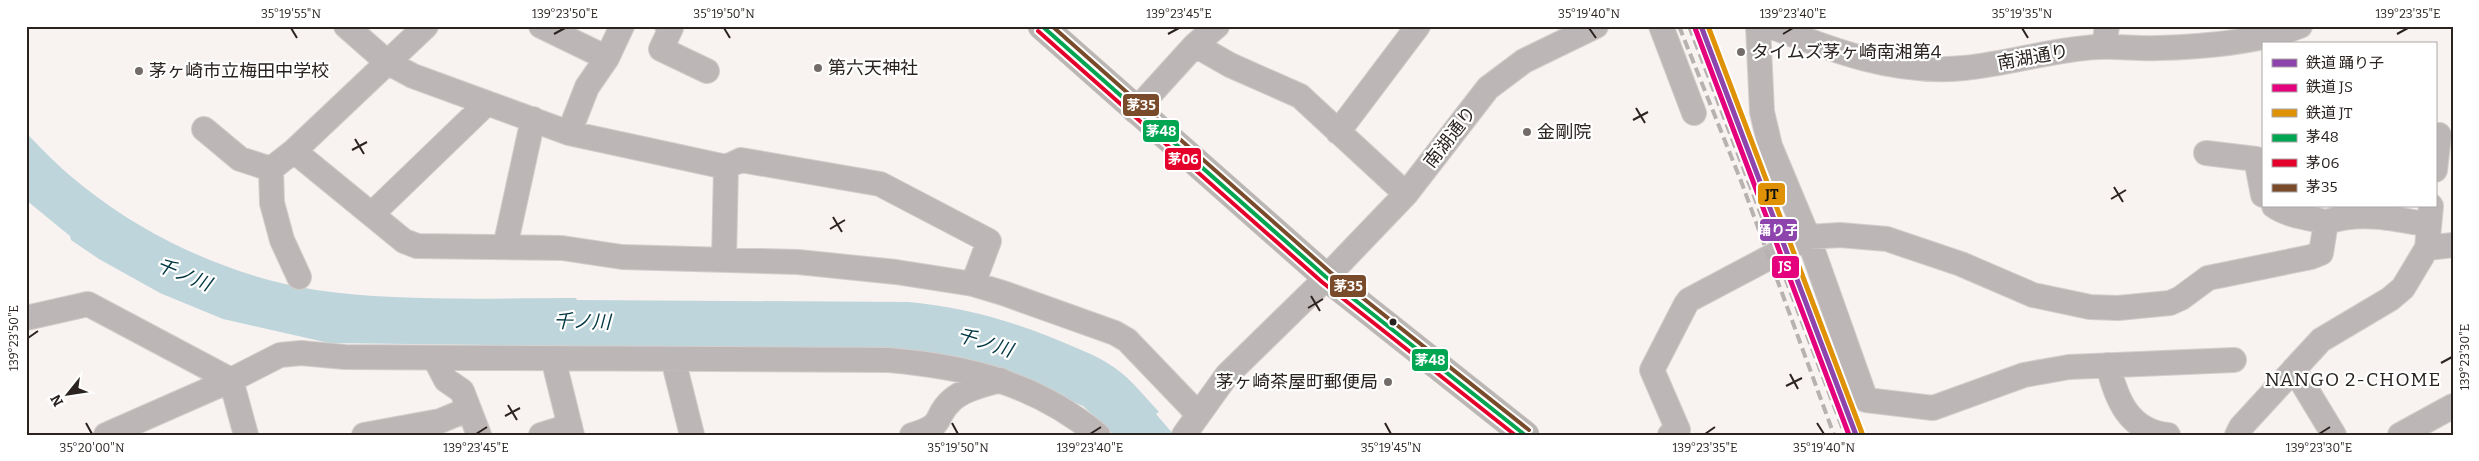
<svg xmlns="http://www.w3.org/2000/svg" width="2479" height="461" font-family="Bitter,'Noto Sans JP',serif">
	<rect width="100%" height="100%" fill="#f8f2f0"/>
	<path fill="#bed5db" d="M26,133c19,19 37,38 58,54 65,52 150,90 232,103 84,12 176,8 260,8l1,2 331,2c54,5 102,18 152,39 19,8 38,15 55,27 17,12 30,29 44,44l-3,2 18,21h-60l-31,-29 -79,-34 -104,-22 -571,-7 -106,-24 -63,-26 -61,-34 -28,-19 -1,-4 -44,-36z"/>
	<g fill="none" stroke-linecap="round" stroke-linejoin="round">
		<defs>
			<path id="minor" d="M346,26l41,36 26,14 156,57 157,34 15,-7 139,24 109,57 -16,43
				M541,26l66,32
				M667,26l4,2 -10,21 46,22
				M1661,26l33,87
				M1758,26l4,86 8,34 38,91 58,163 67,8 91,-33 45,-8 165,-7
				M1770,26c61,24 126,49 194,42 45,-4 89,-19 134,-21 20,-1 40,2 60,1 44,-1 101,-6 142,-22
				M1195,45l35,20 70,31 106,98
				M2104,46l3,-20
				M1135,111l60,-66 22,-19
				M204,129l36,30 31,10
				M1338,132l80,-106
				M569,133l18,-46 20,-29 15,-32
				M294,151l110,90 13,5 145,2 60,9 176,5 98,10 77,12 30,9 112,40 12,7 71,74
				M2206,153l50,6 7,36
				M2435,170l4,-35
				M2274,206c14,10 36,12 52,16
				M372,214l115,-111
				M505,247l28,-128
				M2427,248l26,-3
				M724,260l2,-93
				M299,277l-17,-37 -10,-37 -1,-34 23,-18 132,-125
				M26,318l62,-14 143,76 15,55
				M553,358l19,77
				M435,359l11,21 16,11 17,44
				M673,359l19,76
				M2108,365c8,33 20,66 60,70
				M2294,369l40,66
				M106,435l125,-55 49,-25 21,-2 44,4 544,3c79,7 146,23 209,75
				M364,435l76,-14 29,-12
				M541,435l29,-9
				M912,435c36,-10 20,-18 40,-35 12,-11 32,-15 48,-20
				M1184,435l43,-60 88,-86 91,-95 82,-106 36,-27 72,-35
				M1670,435l8,-5 -26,-60 34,-66 3,-4 119,-63 32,-2 47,4 74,25 72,31 57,12 28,1 52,-5 11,-5 27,-20 103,-21 10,-4 5,-31c35,-11 68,-4 103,3
				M2237,435l4,-8 80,-87 69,-41 13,-11 24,-40 4,-42
				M2400,435l53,-29"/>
			<path id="highway" d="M1042,26l284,251 199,158"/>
		</defs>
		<use href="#minor" stroke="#d2cecb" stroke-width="26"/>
		<use href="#highway" stroke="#d2cecb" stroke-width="29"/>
		<use href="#minor" stroke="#bcb7b6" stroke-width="24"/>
		<use href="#highway" stroke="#bab6b4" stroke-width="28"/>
		<path stroke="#b7b2b1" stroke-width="4" stroke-dasharray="10 5" stroke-linecap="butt" d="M1679,26l62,155 93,254
			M1689,26l156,409"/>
		<defs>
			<path id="bus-1" d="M1042,26l284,251 199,158"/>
			<path id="bus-2" d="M1038,31l284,251 193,153"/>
			<path id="bus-3" d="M1052,26l278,246 199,158"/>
		</defs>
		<use href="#bus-1" stroke="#fff" stroke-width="8"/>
		<use href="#bus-2" stroke="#fff" stroke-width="8"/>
		<use href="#bus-3" stroke="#fff" stroke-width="8"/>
		<use href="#bus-1" stroke="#00a651" stroke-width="4"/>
		<use href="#bus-2" stroke="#e4002b" stroke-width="4"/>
		<use href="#bus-3" stroke="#7a4b2a" stroke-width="4"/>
		<defs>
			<path id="rail-1" d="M1701,26l155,409"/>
			<path id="rail-2" d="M1695,28l154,407"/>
			<path id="rail-3" d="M1708,26l154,407"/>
		</defs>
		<use href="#rail-1" stroke="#fff" stroke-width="9"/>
		<use href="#rail-2" stroke="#fff" stroke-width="9"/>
		<use href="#rail-3" stroke="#fff" stroke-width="9"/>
		<use href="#rail-1" stroke="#8e44ad" stroke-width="5"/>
		<use href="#rail-2" stroke="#e5007d" stroke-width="5"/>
		<use href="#rail-3" stroke="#df9205" stroke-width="5"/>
	</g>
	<path fill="none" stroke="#2a2320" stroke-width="2" d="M291,28l6,10M724,28l6,10M1589,28l7,10M2022,28l6,10M554,34l11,-6M1168,34l11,-6M1783,34l10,-6M2397,34l11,-6M1636,108l9,15M1633,120l15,-8M355,139l9,15M352,150l15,-8M2114,187l9,15M2111,199l15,-9M833,217l9,15M830,229l15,-9M1311,296l9,15M1308,308l15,-9M28,338l10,-7M2441,363l11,-6M1790,374l8,15M1786,386l16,-8M508,405l9,15M505,416l15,-8M86,423l6,11M952,423l6,11M1385,423l6,11M1817,423l7,11M476,434l11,-7M1090,434l11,-7M1705,434l10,-7M2319,434l11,-7"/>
	<g fill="#726b69" stroke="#fff" stroke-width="2">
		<circle cx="1741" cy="52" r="5"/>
		<circle cx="818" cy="68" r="5"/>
		<circle cx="139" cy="71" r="5"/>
		<circle cx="1527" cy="132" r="5"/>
		<circle cx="1388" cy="382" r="5"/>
	</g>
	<circle fill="#2a2320" stroke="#fff" stroke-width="2" cx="1393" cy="322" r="4.5"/>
	<g text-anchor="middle" stroke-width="4.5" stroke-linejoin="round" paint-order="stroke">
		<g font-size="18" fill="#2a2320" stroke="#fff" text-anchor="start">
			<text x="1751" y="58">タイムズ茅ヶ崎南湘第4</text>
			<text x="828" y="74">第六天神社</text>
			<text x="149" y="77">茅ヶ崎市立梅田中学校</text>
			<text x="1537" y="138">金剛院</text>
			<text x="1378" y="388" text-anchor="end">茅ヶ崎茶屋町郵便局</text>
		</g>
		<g font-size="18" fill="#2a2320" stroke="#fff">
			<text transform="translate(2033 57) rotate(-10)" y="6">南湖通り</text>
			<text transform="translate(1450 137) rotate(-52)" y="6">南湖通り</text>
		</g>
		<g font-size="19" font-style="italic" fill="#003743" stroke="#fff">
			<text transform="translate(184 274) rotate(22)" y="7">千ノ川</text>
			<text transform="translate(582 321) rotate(1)" y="7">千ノ川</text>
			<text transform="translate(985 342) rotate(17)" y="7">千ノ川</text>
		</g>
		<g font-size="19" letter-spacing="1" fill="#2a2320" stroke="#fff">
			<text x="2353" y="386">NANGO 2-CHOME</text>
		</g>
	</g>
	<g stroke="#fff" stroke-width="2">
		<rect x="1122" y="93" width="38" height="24" rx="5" fill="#7a4b2a"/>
		<rect x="1142" y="119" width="38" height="24" rx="5" fill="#00a651"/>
		<rect x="1164" y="147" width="38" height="24" rx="5" fill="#e4002b"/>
		<rect x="1757" y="182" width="29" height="24" rx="5" fill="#df9205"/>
		<rect x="1759" y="218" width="39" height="24" rx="5" fill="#8e44ad"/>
		<rect x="1771" y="255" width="29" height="24" rx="5" fill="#e5007d"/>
		<rect x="1329" y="274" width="38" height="24" rx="5" fill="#7a4b2a"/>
		<rect x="1411" y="348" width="38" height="24" rx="5" fill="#00a651"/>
	</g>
	<g font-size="14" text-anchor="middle" font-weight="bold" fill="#fff">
		<text x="1141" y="110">茅35</text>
		<text x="1161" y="136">茅48</text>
		<text x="1183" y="164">茅06</text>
		<text x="1778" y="235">踊り子</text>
		<text x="1785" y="271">JS</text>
		<text x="1348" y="291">茅35</text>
		<text x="1430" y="365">茅48</text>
	</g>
	<g font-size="14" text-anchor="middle" font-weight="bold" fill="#111">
		<text x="1772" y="199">JT</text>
	</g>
	<rect width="2479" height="461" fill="none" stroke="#ffffff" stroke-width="55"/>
	<rect x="2262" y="42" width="175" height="165" fill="#ffffff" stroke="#aaa7a6"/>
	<rect x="2272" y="59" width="25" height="8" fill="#8e44ad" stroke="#aaa7a6"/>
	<text x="2306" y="68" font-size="15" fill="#2a2320">鉄道 踊り子</text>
	<rect x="2272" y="84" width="25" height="8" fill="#e5007d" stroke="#aaa7a6"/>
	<text x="2306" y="92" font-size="15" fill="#2a2320">鉄道 JS</text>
	<rect x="2272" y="109" width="25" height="8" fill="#df9205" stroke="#aaa7a6"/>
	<text x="2306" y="118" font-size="15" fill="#2a2320">鉄道 JT</text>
	<rect x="2272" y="134" width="25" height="8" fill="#00a651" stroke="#aaa7a6"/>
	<text x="2306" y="142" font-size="15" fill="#2a2320">茅48</text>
	<rect x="2272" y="159" width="25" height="8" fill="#e4002b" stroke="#aaa7a6"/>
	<text x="2306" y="168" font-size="15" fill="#2a2320">茅06</text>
	<rect x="2272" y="184" width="25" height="8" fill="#7a4b2a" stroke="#aaa7a6"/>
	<text x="2306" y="192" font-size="15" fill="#2a2320">茅35</text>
	<g transform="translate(68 394) rotate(240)" stroke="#ffffff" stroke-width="4" paint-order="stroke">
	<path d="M0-4L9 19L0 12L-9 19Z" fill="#2a2320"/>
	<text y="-8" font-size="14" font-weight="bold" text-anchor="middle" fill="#2a2320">N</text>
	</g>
	<rect x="28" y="28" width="2424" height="406" fill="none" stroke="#2a2320" stroke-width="2"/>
	<g font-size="12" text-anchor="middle" fill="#2a2320">
		<text x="291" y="18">35°19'55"N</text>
		<text x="565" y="18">139°23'50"E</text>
		<text x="724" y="18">35°19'50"N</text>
		<text x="1179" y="18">139°23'45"E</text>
		<text x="1589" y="18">35°19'40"N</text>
		<text x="1793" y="18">139°23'40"E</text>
		<text x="2022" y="18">35°19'35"N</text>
		<text x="2408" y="18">139°23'35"E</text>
		<text transform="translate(14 338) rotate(-90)" y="4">139°23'50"E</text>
		<text transform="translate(2465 357) rotate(-90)" y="4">139°23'30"E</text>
		<text x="92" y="452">35°20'00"N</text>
		<text x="476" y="452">139°23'45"E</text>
		<text x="958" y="452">35°19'50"N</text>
		<text x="1090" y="452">139°23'40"E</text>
		<text x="1391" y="452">35°19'45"N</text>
		<text x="1705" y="452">139°23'35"E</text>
		<text x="1824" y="452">35°19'40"N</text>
		<text x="2319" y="452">139°23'30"E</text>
	</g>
</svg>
